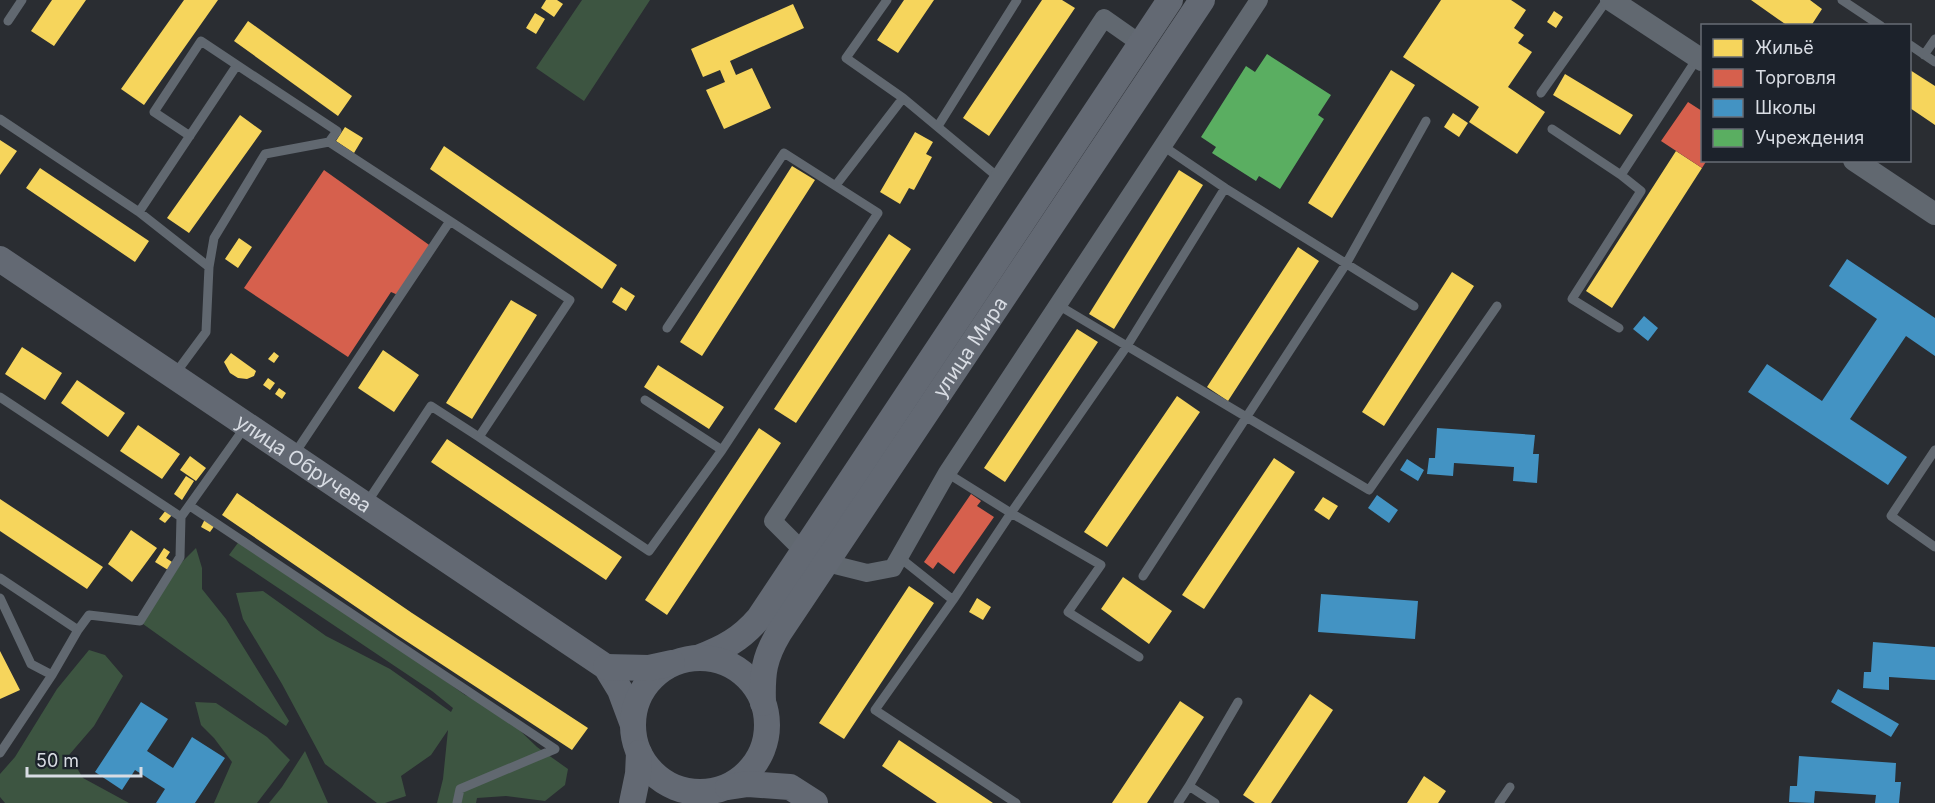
<svg xmlns="http://www.w3.org/2000/svg" width="1935" height="803" font-family="Inter,sans-serif">
	<rect width="100%" height="100%" fill="#2a2d32"/>
	<path fill="#3d5541" d="M582,0h68l-66,101 -48,-33z
		M243,536l222,159 21,9 26,19 25,24 31,22 -3,16 -20,16 -39,-5 -29,2 -1,5h-39l6,-24 5,-49 -17,25 -30,21 5,20 -21,7h-8l-52,-39 -43,-80 -39,-65 -7,-26 27,-2 63,45 64,33 61,43 2,-4 -21,-17 -203,-136z
		M196,548l6,20v21l24,30 63,102 -3,5 -143,-102 32,-55z
		M89,650l16,5 18,21 -29,50 -25,29 14,23 46,25h-124l-5,-6v-23l15,-17 42,-68z
		M195,702l21,1 51,34 23,23 -33,43h-43l18,-41 -18,-24 -13,-13z
		M305,751l23,52h-59l13,-16z"/>
	<path fill="#f6d55c" d="M52,0h34l-32,46 -23,-15z
		M184,0h34l-74,105 -23,-16z
		M546,0h11l6,4 -9,13 -13,-9z
		M904,0h30l-36,53 -21,-13z
		M1042,0h20l13,8 -86,128 -26,-18z
		M1441,0h70l15,10 -12,18 10,7 -6,8 14,9 -24,35 37,25 -28,42 -48,-32 10,-15 -76,-50z
		M1751,0h59l12,9 -11,17h-23z
		M793,4l11,24 -74,33 6,14 16,-7 19,40 -47,21 -18,-39 19,-8 -5,-12 -17,7 -12,-28z
		M1554,11l9,6 -7,11 -9,-6z
		M535,13l10,6 -9,15 -10,-6z
		M248,21l104,75 -14,20 -104,-75z
		M1391,70l24,15 -83,133 -24,-15z
		M1910,70l25,16v39l-25,-17z
		M1565,74l68,41 -13,20 -67,-40z
		M1453,113l15,10 -9,14 -15,-10z
		M240,115l22,16 -73,102 -22,-15z
		M345,127l18,11 -9,15 -18,-12z
		M915,132l18,10 -7,12 6,3 -18,33 -5,-2 -9,16 -20,-12z
		M0,140l17,11 -17,24z
		M444,146l173,119 -15,24 -172,-120z
		M1676,151l26,17 -90,140 -26,-17z
		M792,166l23,14 -113,176 -22,-14z
		M40,168l109,73 -14,21 -109,-74z
		M1179,170l24,15 -89,144 -25,-15z
		M889,234l22,15 -115,174 -22,-14z
		M239,238l13,9 -14,21 -13,-9z
		M1298,247l21,14 -91,140 -21,-14z
		M1452,272l22,14 -90,140 -22,-14z
		M621,287l14,9 -9,15 -14,-9z
		M511,300l26,15 -65,104 -26,-16z
		M1077,329l21,13 -93,140 -21,-14z
		M22,347l40,26 -17,27 -40,-26z
		M383,350l36,25 -25,37 -36,-24z
		M274,352l5,4 -5,7 -6,-4z
		M231,353l25,18 -2,5 -7,3 -9,-1 -8,-5 -6,-11z
		M658,365l66,42 -15,22 -65,-42z
		M268,378l7,5 -5,7 -7,-5z
		M77,380l48,33 -17,24 -47,-34z
		M279,388l7,5 -4,6 -7,-5z
		M1177,396l23,16 -93,135 -23,-15z
		M138,425l42,29 -18,25 -42,-28z
		M759,428l22,15 -114,172 -22,-15z
		M447,439l175,118 -16,23 -175,-118z
		M190,456l16,12 -10,13 -16,-11z
		M1274,458l21,14 -91,137 -22,-14z
		M186,476l8,5 -12,19 -8,-6z
		M237,493l175,120 176,115 -16,22 -175,-115 -175,-120z
		M1323,497l15,9 -9,14 -15,-10z
		M0,499l103,68 -16,22 -87,-58z
		M166,510l6,5 -7,8 -6,-4z
		M205,519l10,6 -5,7 -9,-5z
		M131,530l26,18 -25,34 -24,-18z
		M164,548l6,4 -4,6 6,4 -4,8 -13,-8z
		M1123,577l49,34 -23,33 -48,-35z
		M909,586l25,17 -90,136 -25,-16z
		M977,598l14,9 -8,13 -14,-8z
		M0,651l20,39 -20,9z
		M1310,694l23,16 -62,93h-16l-12,-8z
		M1180,701l24,16 -57,86h-35z
		M899,740l94,63h-56l-55,-37z
		M1424,776l22,15 -8,12h-31z"/>
	<path fill="#d6604d" d="M1688,102l14,9v49h5l-5,8 -41,-27z
		M324,170l108,77 -34,48 -7,-3 -43,65 -104,-69z
		M971,494l10,7 -4,5 17,11 -40,57 -16,-12 -5,7 -9,-7z"/>
	<path fill="#4393c3" d="M1847,259l88,59v38l-29,-20 -56,83 57,38 -19,28 -140,-93 19,-28 55,37 55,-82 -48,-33z
		M1644,316l14,12 -10,13 -15,-12z
		M1437,428l98,7 -2,19h6l-2,29 -24,-2 1,-14 -60,-4 -1,13 -26,-2 2,-16h6z
		M1407,459l17,11 -6,11 -18,-11z
		M1377,495l21,15 -9,13 -21,-15z
		M1321,594l97,7 -3,38 -97,-7z
		M1873,642l62,5v33l-46,-3v13l-26,-2 1,-16h7z
		M1838,689l61,35 -8,13 -60,-35z
		M141,702l27,17 -21,32 26,17 19,-31 33,21 -30,45h-39l9,-14 -30,-19 -13,20 -27,-18z
		M1799,756l97,7 -1,19h6l-2,21h-24l1,-8 -61,-4 -1,12 -25,-1 1,-16h7z"/>
	<path fill="#5aae61" d="M1267,54l64,41 -13,20 6,4 -44,70 -21,-13 -3,5 -44,-28 4,-6 -15,-10 45,-71 9,6z"/>
	<g fill="none" stroke-linecap="round" stroke-linejoin="round">
		<path stroke="#616870" stroke-width="9" d="M1842,0l39,26
			M8,21l14,-21
			M1910,45l25,17
			M1924,55l11,-16
			M1541,93l66,-93
			M903,98l96,80
			M0,119l139,93 70,55 -3,65 -31,42
			M938,126l79,-126
			M1552,129l69,46
			M190,136l-36,-24 47,-71 36,24
			M836,185l67,-87 -57,-40 41,-58
			M1225,188l189,118
			M139,212l98,-147 100,66 -8,11 121,79 -157,235
			M209,267l5,-29 51,-84 64,-12
			M1058,305l311,185 128,-184
			M667,328l117,-175 94,60 -156,237
			M1619,328l-47,-29 69,-108 -20,-16 77,-118
			M0,397l181,120
			M479,437l170,114 73,-101 -77,-50
			M1935,450l-44,66 44,31
			M947,473l64,40 -58,87
			M366,504l65,-98 48,31 91,-137 -120,-79
			M190,506l365,243
			M899,557l54,43 -78,110 141,93
			M1143,576l203,-312 80,-143
			M0,578l78,52
			M0,598l31,66 21,11
			M1139,657l-71,-45 33,-47 -90,-52 116,-167 98,-158 -62,-42
			M0,753l52,-78 26,-45 11,-15 51,6 40,-64 1,-40 64,-90
			M1189,786l49,-84
			M457,803l3,-14 95,-40
			M1178,803l11,-17 26,17
			M1499,803l11,-16"/>
		<path stroke="#616870" stroke-width="18" d="M803,551l-30,-30 331,-503 37,26
			M827,563l40,10 26,-5 54,-95 312,-473"/>
		<path stroke="#616870" stroke-width="22" d="M1611,0l91,60
			M1854,160l81,54"/>
		<g stroke="#636973" stroke-width="26">
			<path id="s1" d="M0,259l606,408 14,23 13,35"/>
			<path d="M698,658c26,-10 43,-19 61,-40l411,-618"/>
			<circle cx="700" cy="725" r="67"/>
			<path d="M606,667l43,1 23,-5"/>
			<path id="s2" d="M763,703c-1,-30 1,-45 16,-70l423,-633"/>
			<path d="M728,787l20,-3 42,3 25,16"/>
			<path d="M632,803l6,-29 1,-21"/>
		</g>
	</g>
	<g text-anchor="middle" stroke-width="6" stroke-linejoin="round" paint-order="stroke">
		<g font-size="20" fill="#d8dce3" stroke="#1c222b">
			<text dy="7" stroke="none"><textPath href="#s2" startOffset="417">улица Мира</textPath></text>
			<text dy="7" stroke="none"><textPath href="#s1" startOffset="366">улица Обручева</textPath></text>
		</g>
	</g>
	<rect x="1701" y="24" width="210" height="138" fill="#1c222b" stroke="#676c75" stroke-width="1.5"/>
	<rect x="1713" y="39" width="30" height="18" fill="#f6d55c" stroke="#676c75" stroke-width="1.5"/>
	<text x="1755" y="54" font-size="18" fill="#d8dce3">Жильё</text>
	<rect x="1713" y="69" width="30" height="18" fill="#d6604d" stroke="#676c75" stroke-width="1.5"/>
	<text x="1755" y="84" font-size="18" fill="#d8dce3">Торговля</text>
	<rect x="1713" y="99" width="30" height="18" fill="#4393c3" stroke="#676c75" stroke-width="1.5"/>
	<text x="1755" y="114" font-size="18" fill="#d8dce3">Школы</text>
	<rect x="1713" y="129" width="30" height="18" fill="#5aae61" stroke="#676c75" stroke-width="1.5"/>
	<text x="1755" y="144" font-size="18" fill="#d8dce3">Учреждения</text>
	<path d="M27 767v9h114v-9" fill="none" stroke="#d8dce3" stroke-width="3"/>
	<text x="36" y="767" font-size="18" fill="#d8dce3" stroke="#1c222b" stroke-width="4.5" paint-order="stroke">50 m</text>
</svg>
